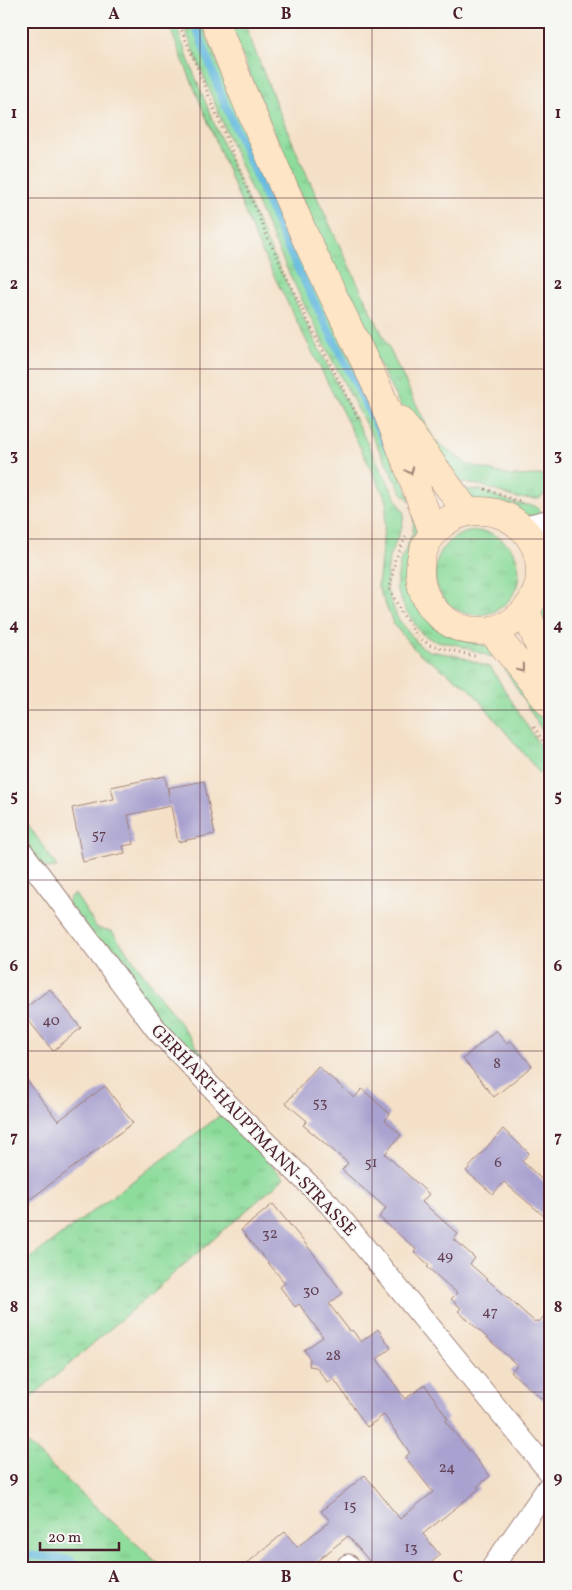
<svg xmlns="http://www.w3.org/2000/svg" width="572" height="1590" font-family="Vollkorn,serif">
	<defs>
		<pattern id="grass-tufts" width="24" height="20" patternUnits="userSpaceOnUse" patternTransform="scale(1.25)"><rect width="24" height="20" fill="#8ddc9b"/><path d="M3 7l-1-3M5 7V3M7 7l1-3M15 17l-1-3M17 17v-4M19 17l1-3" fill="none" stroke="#7bbc86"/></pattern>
	</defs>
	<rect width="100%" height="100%" fill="#f6f6f2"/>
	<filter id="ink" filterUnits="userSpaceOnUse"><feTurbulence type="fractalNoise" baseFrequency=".02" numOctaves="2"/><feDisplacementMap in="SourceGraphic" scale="10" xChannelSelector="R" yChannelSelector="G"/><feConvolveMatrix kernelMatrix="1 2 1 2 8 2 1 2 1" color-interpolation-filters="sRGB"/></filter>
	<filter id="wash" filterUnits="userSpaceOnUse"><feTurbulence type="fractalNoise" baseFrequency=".0096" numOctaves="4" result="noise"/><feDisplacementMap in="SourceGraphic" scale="20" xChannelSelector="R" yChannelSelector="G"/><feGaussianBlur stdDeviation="1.12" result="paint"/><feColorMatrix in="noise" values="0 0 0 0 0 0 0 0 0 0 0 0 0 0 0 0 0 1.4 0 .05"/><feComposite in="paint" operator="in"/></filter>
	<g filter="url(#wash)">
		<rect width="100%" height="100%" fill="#f4e0c7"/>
		<path fill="url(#grass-tufts)" stroke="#6c7e63" d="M167,21h7c62,171 146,332 230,492l-2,14 -13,30 -3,31 11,29 22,28 10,6 30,5 32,12 60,96v23l-82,-99 -52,-36 -23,-27 -16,-38 9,-86 -130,-259z
			M182,21h19l30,77 165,361 15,43 -9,-9c-45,-86 -92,-172 -132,-261 -32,-69 -60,-140 -88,-211z
			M228,21h16c52,144 123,280 189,418l34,25 43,12 33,-1 8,-2v16l-12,10 -23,-1 -36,-13 -28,-3 -32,-41 -29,-53 -74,-153z
			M459,489l22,1 32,13 22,3 5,4 2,4 -15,5 -22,-9 -33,-8z
			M414,513l6,23 -7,20 -3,23 6,22 14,21 18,12 39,12 9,6 -4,5 -34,-12 -26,-5 -11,-7 -15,-22 -10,-23 4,-26 13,-29z
			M435 573a42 42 0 1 1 84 0a42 42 0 1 1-84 0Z
			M550,563l1,35 -5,20 3,10 -11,4 -3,-14 13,-38z
			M511,662l40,54v29l-47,-77z
			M21,814l36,53 -12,1 -24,-28z
			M75,894l22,34 15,3 97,132 -11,5 -131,-165 3,-6z
			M222,1114l62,64 -263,228v-141z
			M21,1438l143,131h-143z"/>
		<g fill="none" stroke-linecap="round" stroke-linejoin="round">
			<path stroke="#61b8de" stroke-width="8" d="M194,21l29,79 64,147 100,200
				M21,1554l49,6 8,9"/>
		</g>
		<g id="blocks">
			<path fill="#a9a1cf" d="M165,776l5,25 -2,-13 36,-7 11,53 -37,8 -7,-36 -43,9 6,29 -11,2 2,7 -42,9 -11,-54 42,-9 -3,-12z
				M50,989l31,39 -28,23 -32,-40z
				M496,1030l11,13 3,-3 22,26 -38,31 -31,-38z
				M318,1066l36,32 8,-9 28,25 -5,6 16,15 -16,19 44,40 -7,8 36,32 -4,5 21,19 -5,6 65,58 2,-2 2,2 12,-14v99l-40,-35 6,-7 -59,-54 3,-3 -10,-9 6,-6 -30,-26 2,-2 -15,-13 2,-3 -37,-32 7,-9 -44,-38 6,-7 -45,-38 4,-4 -21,-18z
				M21,1072l37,49 47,-35 28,37 -112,83z
				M503,1129l26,24 -7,8 29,27v34l-47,-40 -11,12 -27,-23z
				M273,1204l40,49 30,40 -14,11 20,26 4,1 8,11 17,-13 13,19 -14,11 28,40 20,-14 23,34 -3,2 45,55 -13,11 2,2 -56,45 17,21 -16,14h-48l-28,-33 -36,29 3,4h-75l45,-37 12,15 33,-26 -9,-10 44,-36 35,44 33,-27 -28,-35 5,-4 -26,-38 -17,12 -33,-48 -6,4 -12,-16 -7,-1 1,-7 -6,-9 19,-13 -24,-33 -4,3 -15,-20 5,-4 -44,-53z"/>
		</g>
	</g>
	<g filter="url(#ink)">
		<use href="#blocks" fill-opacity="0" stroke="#9f8079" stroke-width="1"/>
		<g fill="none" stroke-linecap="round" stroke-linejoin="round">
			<defs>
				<path id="minor" d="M521,527l30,-7
					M539,559l12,-9
					M21,850l135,179 85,89 89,87 221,269
					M348,1565l3,4
					M491,1569l60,-86"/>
				<path id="secondary" d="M215,21l28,72 64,148 73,152 53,139
					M400,420l67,92
					M420 571a60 60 0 1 1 120 0a60 60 0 1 1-120 0Z
					M526,611l25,66
					M492,631l59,74"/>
			</defs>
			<use href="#minor" stroke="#9f8079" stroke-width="23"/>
			<use href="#secondary" stroke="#9f8079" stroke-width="29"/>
			<path stroke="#9f8079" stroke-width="3" stroke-dasharray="1 4" stroke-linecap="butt" d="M178,21l88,213 47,97 47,90
				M485,489l29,11 8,1
				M406,537l-11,23 -5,29 11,23 16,24 13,9 48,12
				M534,727l17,27"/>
			<use href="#minor" stroke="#fff" stroke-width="21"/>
			<use href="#secondary" stroke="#fde5c5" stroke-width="28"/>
		</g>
		<defs><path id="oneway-chevron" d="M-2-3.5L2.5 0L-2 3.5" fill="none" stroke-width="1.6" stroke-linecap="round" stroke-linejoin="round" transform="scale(1.25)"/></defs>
		<g stroke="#a48278">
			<use href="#oneway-chevron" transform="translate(410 471) rotate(69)"/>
			<use href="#oneway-chevron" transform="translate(521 668) rotate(52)"/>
		</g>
	</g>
	<path fill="none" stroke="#4a1f2b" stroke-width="1" stroke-opacity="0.55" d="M200,21v1548M372,21v1548M21,198h530M21,369h530M21,539h530M21,710h530M21,880h530M21,1051h530M21,1221h530M21,1392h530"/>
	<g text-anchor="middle" stroke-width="4" stroke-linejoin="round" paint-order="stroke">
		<g font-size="15" fill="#624054">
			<text x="99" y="839">57</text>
			<text x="51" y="1025">40</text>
			<text x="497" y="1068">8</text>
			<text x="320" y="1107">53</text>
			<text x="371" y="1167">51</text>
			<text x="498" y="1167">6</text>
			<text x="270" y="1238">32</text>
			<text x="445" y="1260">49</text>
			<text x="311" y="1295">30</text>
			<text x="490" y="1316">47</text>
			<text x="333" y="1360">28</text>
			<text x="447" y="1472">24</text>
			<text x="350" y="1510">15</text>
			<text x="411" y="1552">13</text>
		</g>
		<g font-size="18" fill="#4a1f2b" stroke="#f6f6f2">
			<text transform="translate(254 1130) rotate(46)" y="6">GERHART-HAUPTMANN-STRASSE</text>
		</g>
	</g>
	<rect width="572" height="1590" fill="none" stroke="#f6f6f2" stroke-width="55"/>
	<path d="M40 1542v8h79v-8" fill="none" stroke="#4a1f2b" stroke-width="2.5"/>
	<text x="48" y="1542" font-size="15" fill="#4a1f2b" stroke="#f6f6f2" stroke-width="4" paint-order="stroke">20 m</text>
	<rect x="28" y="28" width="516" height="1534" fill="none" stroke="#4a1f2b" stroke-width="2"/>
	<g font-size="16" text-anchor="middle" font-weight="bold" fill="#4a1f2b">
		<text x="114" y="19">A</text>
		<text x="286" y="19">B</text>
		<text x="458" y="19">C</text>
		<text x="14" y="118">1</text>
		<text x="558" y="118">1</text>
		<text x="14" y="289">2</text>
		<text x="558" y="289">2</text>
		<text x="14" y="460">3</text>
		<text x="558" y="460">3</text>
		<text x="14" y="630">4</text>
		<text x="558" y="630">4</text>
		<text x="14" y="801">5</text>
		<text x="558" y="801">5</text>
		<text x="14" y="971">6</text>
		<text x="558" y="971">6</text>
		<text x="14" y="1142">7</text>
		<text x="558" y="1142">7</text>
		<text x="14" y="1312">8</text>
		<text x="558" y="1312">8</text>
		<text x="14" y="1483">9</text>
		<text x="558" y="1483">9</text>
		<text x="114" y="1582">A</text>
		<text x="286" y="1582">B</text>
		<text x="458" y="1582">C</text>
	</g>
</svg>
